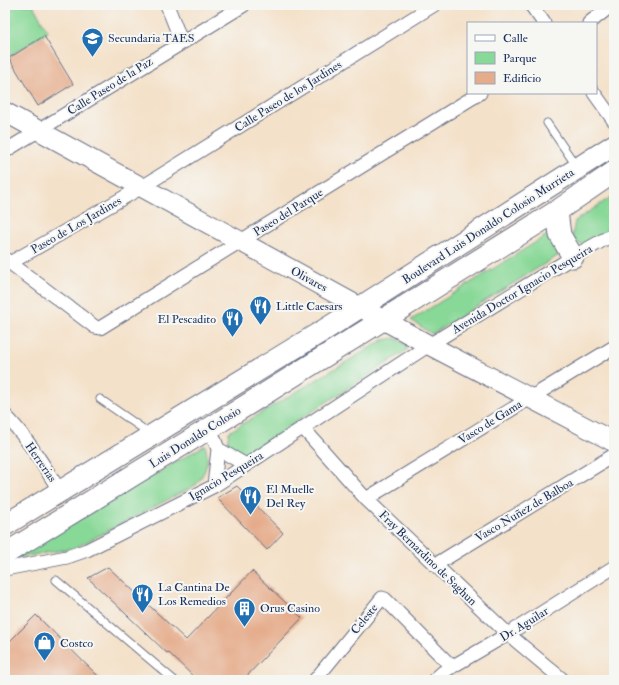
<svg xmlns="http://www.w3.org/2000/svg" width="619" height="685" font-family="'IM FELL Double Pica',serif">
	<rect width="100%" height="100%" fill="#f6f6f2"/>
	<filter id="ink" filterUnits="userSpaceOnUse"><feTurbulence type="fractalNoise" baseFrequency=".025" numOctaves="2"/><feDisplacementMap in="SourceGraphic" scale="8" xChannelSelector="R" yChannelSelector="G"/><feConvolveMatrix kernelMatrix="1 2 1 2 8 2 1 2 1" color-interpolation-filters="sRGB"/></filter>
	<filter id="wash" filterUnits="userSpaceOnUse"><feTurbulence type="fractalNoise" baseFrequency=".012" numOctaves="4" result="noise"/><feDisplacementMap in="SourceGraphic" scale="16" xChannelSelector="R" yChannelSelector="G"/><feGaussianBlur stdDeviation="0.9" result="paint"/><feColorMatrix in="noise" values="0 0 0 0 0 0 0 0 0 0 0 0 0 0 0 0 0 1.4 0 .05"/><feComposite in="paint" operator="in"/></filter>
	<g filter="url(#wash)">
		<rect width="100%" height="100%" fill="#f4e1c9"/>
		<path fill="#88d897" stroke="#52847a" d="M5,5h28l15,27 -43,27z
			M614,195v31l-28,19 -8,-2 -6,-6 3,-16z
			M552,232l7,23 -127,79 -21,-14z
			M395,338l11,6 1,6 -162,105 -11,-2 -7,-9 2,-12 154,-92z
			M205,445c5,18 1,26 -9,40l-121,63 -60,10z"/>
		<g id="blocks">
			<path fill="#e5ac8b" d="M44,36l29,48 -35,22 -29,-48z
				M237,486l46,47 -16,17 -50,-52z
				M108,567l78,73 66,-69 50,47 -59,62h-46l-29,-28 -1,1 -79,-75z
				M36,615l66,65h-97v-34z"/>
		</g>
	</g>
	<g filter="url(#ink)">
		<use href="#blocks" fill-opacity="0" stroke="#676d83" stroke-width="1"/>
		<g fill="none" stroke-linecap="round" stroke-linejoin="round">
			<defs>
				<path id="service" d="M547,123l30,44
					M100,399l49,34
					M56,580l118,100"/>
				<path id="minor" d="M167,5l15,38
					M531,5l13,18
					M589,23l23,-18
					M594,93l20,28
					M5,151l239,-146
					M5,259l90,68 5,1 380,-235
					M10,263l132,-76 292,-182
					M5,415c22,22 38,50 55,76
					M210,428l8,21 -4,37
					M303,428l63,71 142,135 55,46
					M218,449l28,16
					M366,499l164,-101 84,-51
					M435,565l179,-110
					M5,569l62,-12 20,-7 127,-64 215,-141 144,-88 41,-23
					M315,680l67,-82 3,1 67,68
					M434,680l9,-8 65,-38 106,-67"/>
				<path id="secondary" d="M5,112l424,233 185,97"/>
				<path id="primary" d="M557,211l3,24 13,22
					M5,525l324,-198 285,-182
					M5,554l205,-126 347,-217 57,-39"/>
			</defs>
			<use href="#service" stroke="#676d83" stroke-width="9"/>
			<use href="#minor" stroke="#676d83" stroke-width="15"/>
			<use href="#secondary" stroke="#676d83" stroke-width="21"/>
			<use href="#primary" stroke="#676d83" stroke-width="23"/>
			<use href="#service" stroke="#fff" stroke-width="7"/>
			<use href="#minor" stroke="#fff" stroke-width="13"/>
			<use href="#secondary" stroke="#fff" stroke-width="19"/>
			<use href="#primary" stroke="#fff" stroke-width="21"/>
		</g>
	</g>
	<defs>
		<symbol id="school-pin" viewBox="-11 -11 22 30"><path d="M0 17L-7.5 6A9.5 9.5 0 1 1 7.5 6Z" fill="#1f6fb2" stroke="#f6f6f2"/><path d="M0-5L7-2L0 1L-7-2ZM-4 1L0 2.5L4 1V4Q0 6-4 4Z" fill="#fff"/></symbol>
		<symbol id="restaurant-pin" viewBox="-11 -11 22 30"><path d="M0 17L-7.5 6A9.5 9.5 0 1 1 7.5 6Z" fill="#1f6fb2" stroke="#f6f6f2"/><path d="M-5-6h1v4h1v-4h1v4h1v-4h1v5L-1.5 .5V6h-2V.5L-5-1ZM5-6V6H3V1.5H1.5Q1.5-4 5-6Z" fill="#fff"/></symbol>
		<symbol id="building-pin" viewBox="-11 -11 22 30"><path d="M0 17L-7.5 6A9.5 9.5 0 1 1 7.5 6Z" fill="#1f6fb2" stroke="#f6f6f2"/><path d="M-4-6H4V6H1V3H-1V6H-4ZM-2.5-4.3h1.7v1.8h-1.7ZM.8-4.3h1.7v1.8H.8ZM-2.5-1h1.7V.8h-1.7ZM.8-1h1.7V.8H.8Z" fill="#fff"/></symbol>
		<symbol id="shop-pin" viewBox="-11 -11 22 30"><path d="M0 17L-7.5 6A9.5 9.5 0 1 1 7.5 6Z" fill="#1f6fb2" stroke="#f6f6f2"/><path d="M-5-2.5h2.3a2.7 3.5 0 0 1 5.4 0H5L5.5 6h-11ZM-1.5-2.5h3a1.5 2.3 0 0 0-3 0Z" fill="#fff"/></symbol>
	</defs>
	<g fill-rule="evenodd">
		<use href="#school-pin" x="80" y="26" width="25" height="34"/>
		<use href="#restaurant-pin" x="248" y="294" width="25" height="34"/>
		<use href="#restaurant-pin" x="220" y="306" width="25" height="34"/>
		<use href="#restaurant-pin" x="238" y="484" width="25" height="34"/>
		<use href="#restaurant-pin" x="130" y="582" width="25" height="34"/>
		<use href="#building-pin" x="232" y="596" width="25" height="34"/>
		<use href="#shop-pin" x="32" y="630" width="25" height="34"/>
	</g>
	<g text-anchor="middle" stroke-width="4" stroke-linejoin="round" paint-order="stroke">
		<g font-size="12" fill="#1b2f5e" stroke="#f6f6f2" text-anchor="start">
			<text x="108" y="42">Secundaria TAES</text>
			<text x="276" y="310">Little Caesars</text>
			<text x="216" y="323" text-anchor="end">El Pescadito</text>
			<text x="266" y="493">El Muelle<tspan x="266" dy="14">Del Rey</tspan></text>
			<text x="158" y="591">La Cantina De<tspan x="158" dy="14">Los Remedios</tspan></text>
			<text x="260" y="612">Orus Casino</text>
			<text x="60" y="647">Costco</text>
		</g>
		<g font-size="12" fill="#1b2f5e" stroke="#f6f6f2">
			<text transform="translate(110 86) rotate(-32)" y="4">Calle Paseo de la Paz</text>
			<text transform="translate(288 96) rotate(-32)" y="4">Calle Paseo de los Jardines</text>
			<text transform="translate(288 212) rotate(-32)" y="4">Paseo del Parque</text>
			<text transform="translate(76 225) rotate(-30)" y="4">Paseo de Los Jardines</text>
			<text transform="translate(488 226) rotate(-33)" y="4">Boulevard Luis Donaldo Colosio Murrieta</text>
			<text transform="translate(309 279) rotate(28)" y="4">Olivares</text>
			<text transform="translate(522 289) rotate(-31)" y="4">Avenida Doctor Ignacio Pesqueira</text>
			<text transform="translate(490 422) rotate(-32)" y="4">Vasco de Gama</text>
			<text transform="translate(195 437) rotate(-32)" y="4">Luis Donaldo Colosio</text>
			<text transform="translate(41 462) rotate(55)" y="4">Herrerias</text>
			<text transform="translate(226 476) rotate(-31)" y="4">Ignacio Pesqueira</text>
			<text transform="translate(524 510) rotate(-31)" y="4">Vasco Nuñez de Balboa</text>
			<text transform="translate(428 558) rotate(44)" y="4">Fray Bernardino de Saghun</text>
			<text transform="translate(364 619) rotate(-51)" y="4">Celeste</text>
			<text transform="translate(524 624) rotate(-32)" y="4">Dr. Aguilar</text>
		</g>
	</g>
	<rect width="619" height="685" fill="none" stroke="#f6f6f2" stroke-width="20"/>
	<rect x="467" y="22" width="130" height="72" fill="#f6f6f2" stroke="#9ea6b7"/>
	<rect x="475" y="35" width="20" height="6" fill="#ffffff" stroke="#9ea6b7"/>
	<text x="503" y="42" font-size="12" fill="#1b2f5e">Calle</text>
	<rect x="475" y="52" width="20" height="12" fill="#88d897" stroke="#9ea6b7"/>
	<text x="503" y="62" font-size="12" fill="#1b2f5e">Parque</text>
	<rect x="475" y="72" width="20" height="12" fill="#e5ac8b" stroke="#9ea6b7"/>
	<text x="503" y="82" font-size="12" fill="#1b2f5e">Edificio</text>
</svg>
